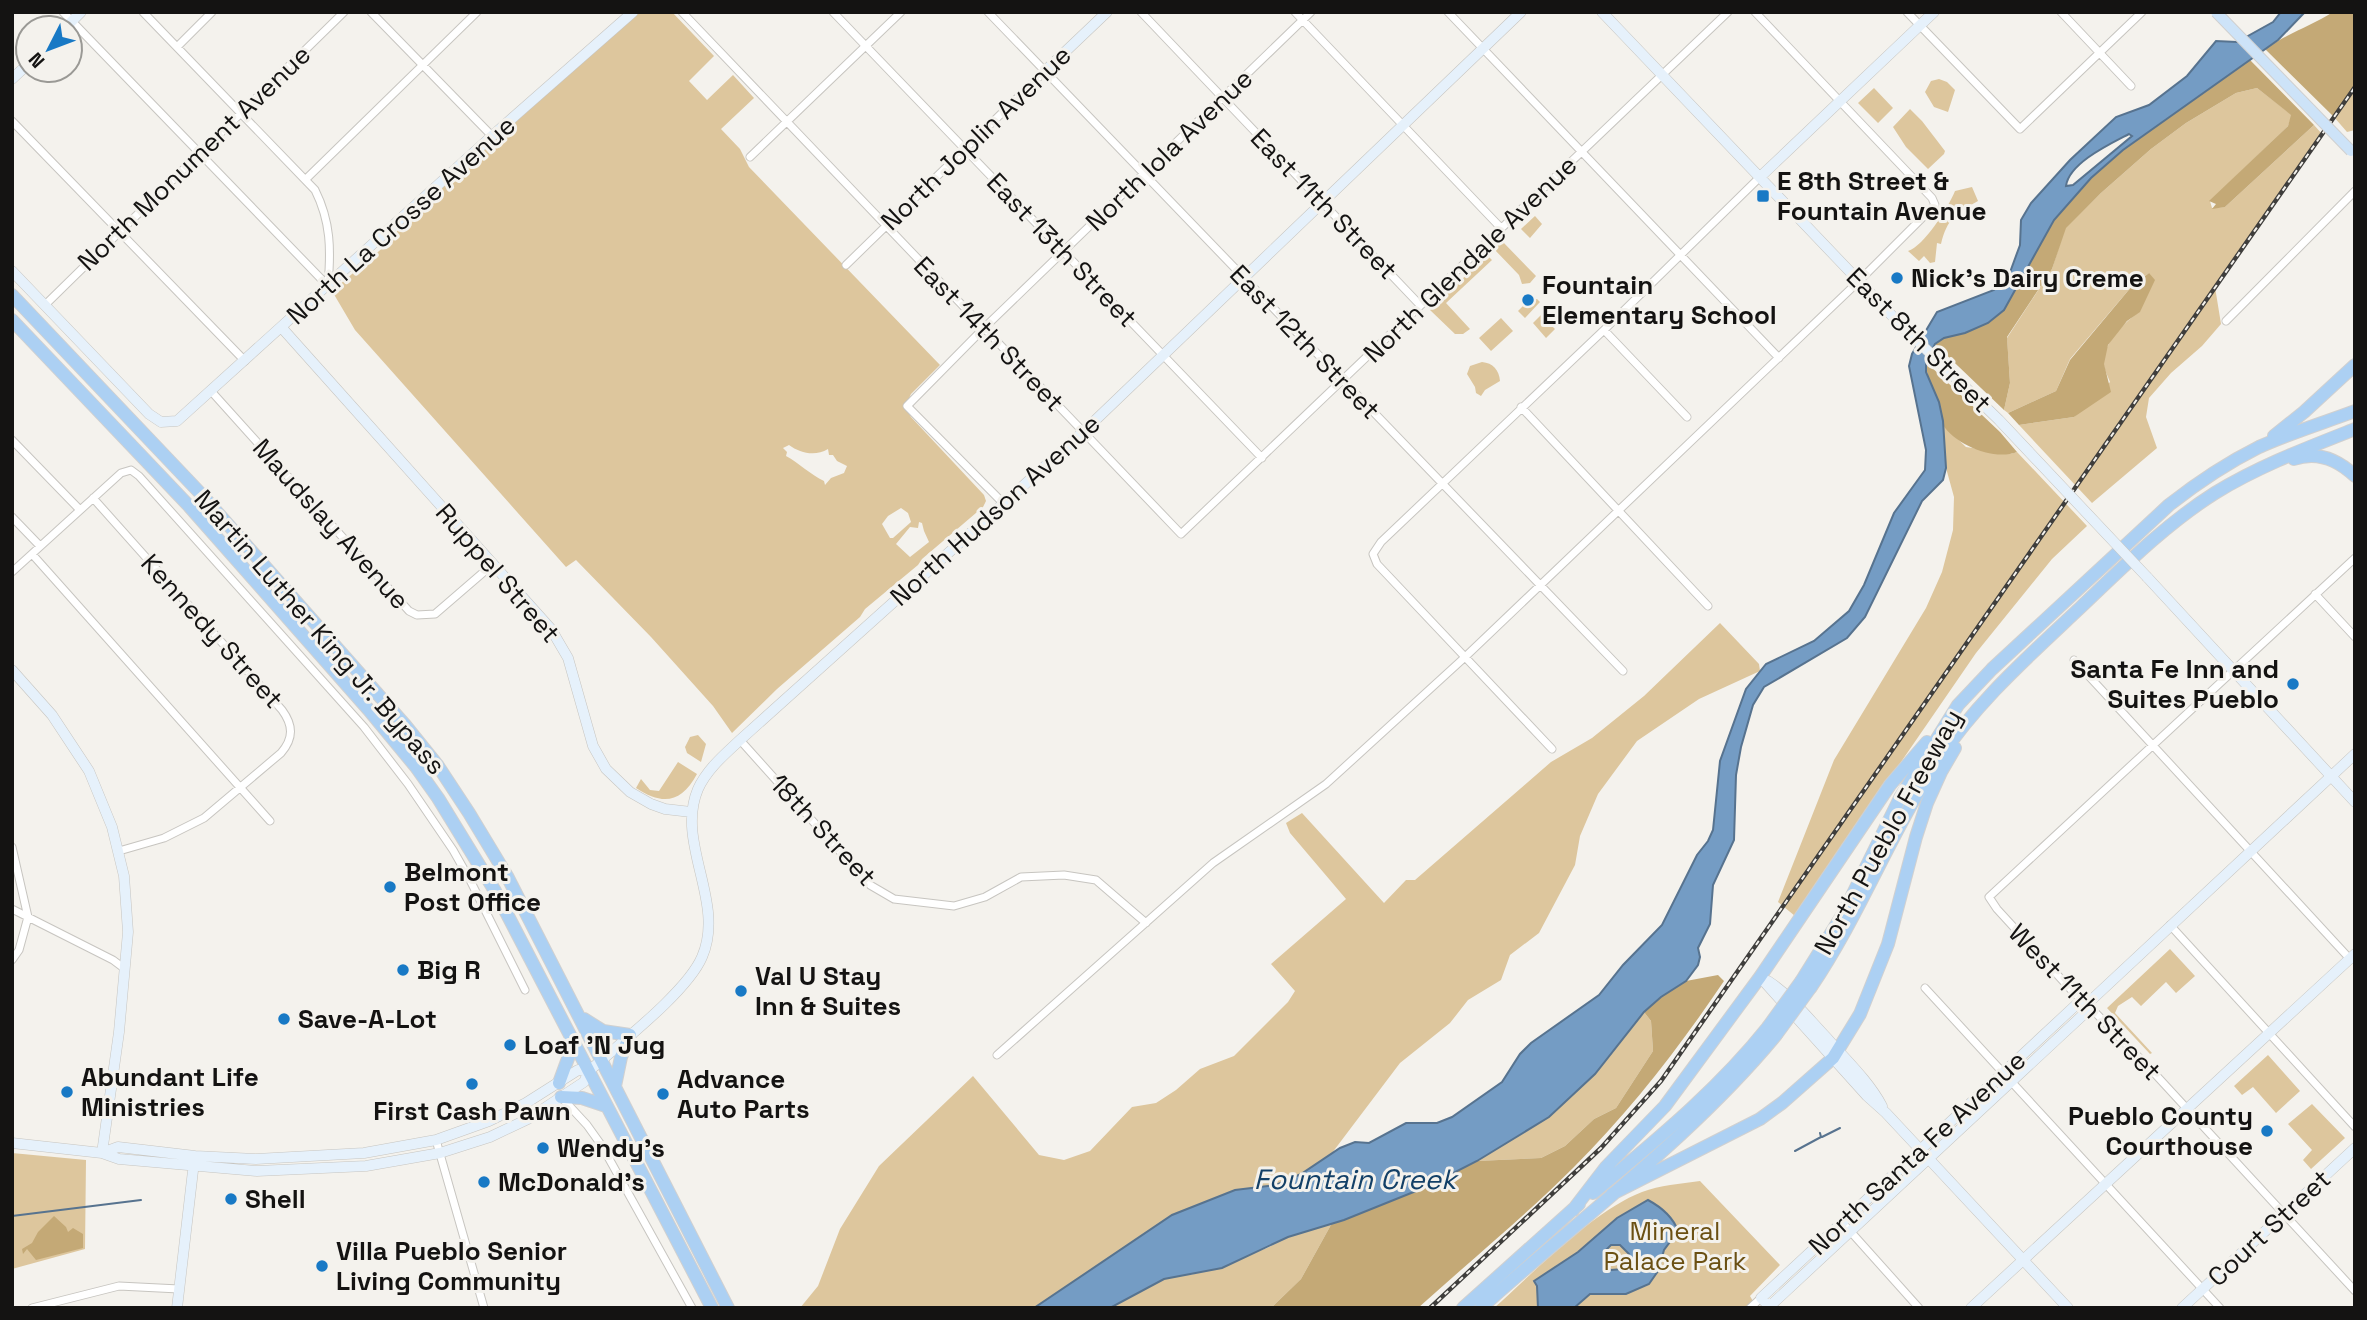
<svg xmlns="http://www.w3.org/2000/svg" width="2367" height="1320" font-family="'Space Grotesk',sans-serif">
	<rect width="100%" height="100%" fill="#f4f2ed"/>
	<path fill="#ddc69d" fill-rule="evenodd" d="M638,12h34l42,44 -25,25 18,19 26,-25 21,23 -33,31 19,20 9,18 191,198 -29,29 -6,13 6,10 73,78 2,6 -3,6 -61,52 -4,6 -53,44 -5,8 -83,72 -45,44 -19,-27 -62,-69 -75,-77 -10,7 -211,-237 -23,-39 60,-51 8,-14zM789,445c11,8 26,12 39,4l1,6h4l4,6 10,5 -3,7 -13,5 -6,7 -1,-4c-13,-6 -25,-18 -38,-25l1,-4 -4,-4zM901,508l7,5 3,9 -18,16h-3l-8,-14 6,-8zM919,522l3,1 2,8 5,11 -19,15 -14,-13 14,-17 8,1z
		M1939,79l8,3 8,8 -7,22 -14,-5 -9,-15 6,-11z
		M2355,87v43l-8,2 -13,-15z
		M1874,88l19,20 -15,15 -20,-20z
		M2257,88l35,27 -4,11 -78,75 2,7 13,-1 89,-82 8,9 -107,153 6,37 -19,22 -31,27 -22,25 -3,19 11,31 -65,55 -73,-78 55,-8 36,-35c-2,-5 -5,-11 -6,-16 -3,-22 20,-43 36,-55l9,-38 -17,13 -62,73 -14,32 -48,22 -4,-3 6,-27 -3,-45 45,-69 13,-41 36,-35 50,-44 35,-26 50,-30z
		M1910,109l12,12 23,30 -1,3 -16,15 -22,-22 -13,-20z
		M1972,187l6,14c-22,12 -31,18 -37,43l-4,-1 -2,19 -5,1 -6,-7 -5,5 -11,-10c16,-5 40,-43 47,-60z
		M1535,216l7,8 -12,14 -9,-9z
		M1502,241l34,35 -6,7 -8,1 -3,-9 -25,-26z
		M1487,255l5,5 -46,43 24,26 -7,5h-8l-25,-24z
		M1537,299l3,3 -15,16 -7,-7 11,-11z
		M1541,315l14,14 -9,9 -13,-15z
		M1501,318l12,13 -22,20 -12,-13z
		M1482,362c11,1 17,8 18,19l-15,9 -4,6 -5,-3 -1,-6 -8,-13 3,-8z
		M1943,425l23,22 45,7 6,-2 70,74 -35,33 -76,94 -181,263 -17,-14 56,-142 92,-152 16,-36 11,-42 1,-33 -8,-29z
		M1720,623l39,41 1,7 -61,28 -62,42 -39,53 -18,42 -5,29 -36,68 -29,22 -9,25 -33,20 -18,23 -50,40 -68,90 -31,21 -25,11 -41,5 -63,25 -138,93h-234l18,-22 22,-57 39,-63 94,-90 66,79 25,5 26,-9 42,-44 24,-4 20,-13 24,-21 34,-13 54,-54 7,-11 -24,-27 75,-65 -56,-66 -4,-10 16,-10 82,90 22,-23h9l136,-118 41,-24 52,-42z
		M698,735l8,9 -5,18 -14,-9 -2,-6 5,-10z
		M678,762l19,12c-16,30 -35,31 -61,14l5,-9 9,11 9,1z
		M2170,949l25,27 -19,17 -10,-11 -25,24 -9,-9 -14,9 -3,7 37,40 -2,1 -43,-46z
		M1644,1012l7,9 2,30 -37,57 -22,11 -29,27 -24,12 -64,3 72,-44 46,-43z
		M2268,1055l32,36 -24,22 -23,-26 -11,8 -8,-9z
		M2312,1104l33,34 -34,31 -8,-9 9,-10 -24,-26z
		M12,1153l74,7 -1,89 -73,20z
		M1700,1181l80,84 -30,31 7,12h-263c39,-35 100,-98 148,-116 18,-7 38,-8 58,-11z
		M1332,1223l-31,56 -30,29h-161l54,-30 30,-4 73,-26 21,-11z"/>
	<path fill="#c4a976" d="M2333,12h22v75l-21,30 -69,-68c21,-15 46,-23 68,-37z
		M2250,60l64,65 -89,82 -13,2 4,-5 -7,-3 79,-75 3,-11 -34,-27 -21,5 -50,30 -35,26 -50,44 -35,35 -14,41 -45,68 3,46 -6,27 -69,-66 9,-6 21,-5 39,-23 50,-90 37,-42 32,-28z
		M2149,273l6,7 -15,32 -13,9 -19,24 -4,19 7,28 -37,25 -55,8 -11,-12 48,-22 14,-31 62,-74z
		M1926,362l74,70 17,20c-23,9 -61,-7 -74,-27 -4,-7 -3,-19 -6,-27 -5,-12 -11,-22 -11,-36z
		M1718,975l6,6c-45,67 -94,130 -151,187 -49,49 -103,93 -155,140h-147l30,-29 31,-56 94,-36 51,-26 64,-3 24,-12 29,-27 22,-11 37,-57 -2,-30 -7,-9 17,-15 25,-16z
		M54,1216l12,11 2,5 5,-4 10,6v14l-47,12 -9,-11 -4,5 -1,-5 10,-6 6,-11z"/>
	<path fill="#749cc4" stroke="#57738f" stroke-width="2" fill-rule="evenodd" d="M2281,12h24l-27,28 -155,110 -32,28 -37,42 -50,90 -16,13 -23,10 -21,5 -9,6 -9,18v10l13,30 4,19 3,47 -3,12 -21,21 -57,116 -18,21 -83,49 -11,18 -12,42 -5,28 -2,65 -21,45 -3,39 -12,24 2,9 -2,8 -12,16 -25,16 -17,15 -49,62 -46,43 -72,44 -51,26 -82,33 -56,17 -66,31 -58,11 -54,29h-76l138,-93 63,-25 41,-5 25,-11 39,-26 15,-6 14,1 37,-20h31l15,-6 50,-35 18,-28 11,-11 68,-48 24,-30 39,-40 35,-70 11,-14 5,-11 7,-69 26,-72 20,-25 48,-23 35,-30 15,-26 30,-72 31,-43 1,-20 -17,-84 3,-12 25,-42 57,-22 15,-15 11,-30 1,-25 10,-17 39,-43 46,-43 33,-12 38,-29 29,-35 21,1 36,-20zM2129,134l3,2 -59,49 -7,1c3,-23 44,-42 63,-52z
		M1648,1200c13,7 25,17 30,31l-14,19 -6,21 -9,13 -23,10h-36l-16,14h-36l-1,-22 -3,-5 44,-29 39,-34zM1611,1245h9l9,9v8l-6,7 -12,1 -7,-6 1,-13z"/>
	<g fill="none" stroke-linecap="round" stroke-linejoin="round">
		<path stroke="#57738f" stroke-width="2" d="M1822,1137l18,-9
			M1795,1151l26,-14 -1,-4
			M12,1216l129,-16"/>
		<defs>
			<path id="street" d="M63,12l265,274
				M143,12l172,178c16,32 16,60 13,95
				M371,12l121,124
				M682,12l499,522 547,-522
				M833,12l429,446
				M988,12l635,659
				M1141,12l279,293
				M1295,12l206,216
				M1448,12l331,346
				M1907,12l113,117 122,-117
				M2061,12l70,74
				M177,47l35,-35
				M12,121l233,240
				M750,157l151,-145
				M306,179l171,-167
				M846,265l200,-195
				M45,305l299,-293
				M2226,321l129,-130
				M1604,330l83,87
				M211,391l198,220 8,4 18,-1 58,-50
				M1521,407l187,199
				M12,440l68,70
				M93,498l189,212c11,15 12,28 -1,43l-77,65 -40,20 -45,13
				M1004,504l-97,-98 77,-78 327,-316
				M12,517l28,29
				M32,554l238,267
				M2355,558l-366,339 8,12 77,84 13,11 68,70 200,217
				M12,572l109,-99 10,-3 8,6 225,251 44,57 45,66 17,30 55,110
				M2315,594l40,43
				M2074,660l276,299
				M740,740l130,145 24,14 60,7 31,-9 36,-20 43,-2 32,5 50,43
				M1552,749l-175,-185 -4,-10 8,-12 223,-212 156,-153
				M12,847l16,70 -9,33 -7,10
				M12,909l101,51 12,9
				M2170,925l185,202
				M1925,988l295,320
				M997,1055l216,-192 113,-79 138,-126 395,-377 76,-76 -3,-7 -177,-186
				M562,1098l25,27 15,21 90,162
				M436,1140l48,168
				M1842,1222l77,86
				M32,1308l87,-22 60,3
				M1750,1308l11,-10"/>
			<path id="secondary" d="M1602,12l296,310
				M65,28l16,-16
				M1046,70l61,-58
				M12,79l16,-15
				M1760,177l174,-165
				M12,271l137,143 12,8 16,-1 315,-285 141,-124
				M282,328l269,301 17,29 25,88 13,23 24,23 21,12 14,5 26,3
				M2147,577l208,225
				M12,670l40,45 37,56 23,56 12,49 4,56 -9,100 -17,121
				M1760,977l107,119 19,17 182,195
				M1768,981c23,15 40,37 59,57 19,22 41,42 55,68
				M12,1143l90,10 17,6 138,12 109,-5 74,-13 50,-16 38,-18 56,-37 5,-11c30,-27 98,-79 113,-114 24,-55 -27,-114 -4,-168 9,-20 27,-35 42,-49l343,-308 438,-420
				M102,1153l16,-6 77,9 61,3 108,-6 72,-13 53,-19 37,-18 52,-33 11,1
				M1770,1306l314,-292 3,-10 268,-250
				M177,1308l17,-146
				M1771,1308l-10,-10 316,-294h10
				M1971,1308l384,-354
				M2182,1308l173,-160"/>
			<path id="highway" d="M12,295l189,199 204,231 33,41 31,47 38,63 221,432
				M12,320l177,186 179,203 48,58 22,31 57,93 217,417
				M2274,436l30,-24 51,-47
				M2294,459c23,-8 43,0 61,17
				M1802,980l41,-66 57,-116 58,-93 34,-36 177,-164c28,-22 58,-42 90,-58 31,-14 64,-24 96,-36
				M1811,987c48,-71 78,-151 124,-222 40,-62 94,-109 147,-159 42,-40 84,-82 133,-113 44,-27 92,-45 140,-64
				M584,1019l19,12 27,4 -9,22 -6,29
				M559,1083l15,-41
				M561,1097l21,1 24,8
				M1593,1193c62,-52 124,-102 175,-166
				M1612,1194l148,-75 22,-16 51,-45 27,-44 28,-70 28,-107 11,-34 14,-31 14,-24
				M1573,1210l33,-43 59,-61 95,-129 130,-192 37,-43
				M1463,1308l116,-104
				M1481,1308c99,-90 209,-169 295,-273"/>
		</defs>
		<use href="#street" stroke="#c7c5c0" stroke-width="9"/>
		<use href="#secondary" stroke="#c7c5c0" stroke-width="11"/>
		<use href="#highway" stroke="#d0d0d0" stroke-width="14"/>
		<use href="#street" stroke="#fff" stroke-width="7"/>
		<use href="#secondary" stroke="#e6f1fb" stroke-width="10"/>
		<use href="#highway" stroke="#acd0f3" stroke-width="12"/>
		<defs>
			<path id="rail" d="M1430,1308l171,-160 60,-67 694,-994"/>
		</defs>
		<use href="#rail" stroke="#3f3e3c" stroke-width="4.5"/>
		<use href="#rail" stroke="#f4f2ed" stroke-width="2" stroke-dasharray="5" stroke-linecap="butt"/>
		<defs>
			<path id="secondary-bridge" d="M1898,322l101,98 148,157"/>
			<path id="primary-bridge" d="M2216,12l135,139"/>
			<path id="highway-bridge" d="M1768,1027l34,-47
				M1776,1035l35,-48"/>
		</defs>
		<use href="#secondary-bridge" stroke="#c7c5c0" stroke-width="11" stroke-linecap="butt"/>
		<use href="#primary-bridge" stroke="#d0d0d0" stroke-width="12" stroke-linecap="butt"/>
		<use href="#highway-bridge" stroke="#d0d0d0" stroke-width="14" stroke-linecap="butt"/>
		<use href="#secondary-bridge" stroke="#e6f1fb" stroke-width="10"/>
		<use href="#primary-bridge" stroke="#cde3f8" stroke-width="10"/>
		<use href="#highway-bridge" stroke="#acd0f3" stroke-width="12"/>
	</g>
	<g fill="#1879c5" stroke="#f4f2ed" stroke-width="2.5">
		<rect x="1756" y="189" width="14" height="14" rx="3.5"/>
		<circle cx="1897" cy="278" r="7"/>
		<circle cx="1528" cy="300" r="7"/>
		<circle cx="2293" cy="684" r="7"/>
		<circle cx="390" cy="887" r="7"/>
		<circle cx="403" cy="970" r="7"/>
		<circle cx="741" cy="991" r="7"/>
		<circle cx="284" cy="1019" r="7"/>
		<circle cx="510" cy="1045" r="7"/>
		<circle cx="472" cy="1084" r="7"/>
		<circle cx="67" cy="1092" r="7"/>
		<circle cx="663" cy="1094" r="7"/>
		<circle cx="2267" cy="1131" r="7"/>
		<circle cx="543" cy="1148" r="7"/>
		<circle cx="484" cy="1182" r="7"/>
		<circle cx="231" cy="1199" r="7"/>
		<circle cx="322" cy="1266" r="7"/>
	</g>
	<g text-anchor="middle" stroke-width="6" stroke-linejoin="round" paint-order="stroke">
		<g font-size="26" fill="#141312" stroke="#f4f2ed">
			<text transform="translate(976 138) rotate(-44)" y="9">North Joplin Avenue</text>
			<text transform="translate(1169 150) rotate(-44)" y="9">North Iola Avenue</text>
			<text transform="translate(194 158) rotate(-44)" y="9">North Monument Avenue</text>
			<text transform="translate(1324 204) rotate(46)" y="9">East 11th Street</text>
			<text transform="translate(401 220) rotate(-42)" y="9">North La Crosse Avenue</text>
			<text transform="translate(1062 250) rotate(46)" y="9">East 13th Street</text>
			<text transform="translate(1470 259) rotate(-44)" y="9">North Glendale Avenue</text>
			<text transform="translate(989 334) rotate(46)" y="9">East 14th Street</text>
			<text transform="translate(1919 340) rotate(45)" y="9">East 8th Street</text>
			<text transform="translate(1305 342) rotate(46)" y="9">East 12th Street</text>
			<text transform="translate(995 510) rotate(-42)" y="9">North Hudson Avenue</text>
			<text transform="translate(331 524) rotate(48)" y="9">Maudslay Avenue</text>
			<text transform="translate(498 573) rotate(49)" y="9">Ruppel Street</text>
			<text transform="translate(212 631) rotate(48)" y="9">Kennedy Street</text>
			<text transform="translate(320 632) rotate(49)" y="9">Martin Luther King Jr. Bypass</text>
			<text transform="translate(823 830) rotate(47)" y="9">18th Street</text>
			<text transform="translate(1888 832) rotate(-61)" y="9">North Pueblo Freeway</text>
			<text transform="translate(2085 1002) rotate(46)" y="9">West 11th Street</text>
			<text transform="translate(1917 1153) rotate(-43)" y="9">North Santa Fe Avenue</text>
			<text transform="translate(2269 1228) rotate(-43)" y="9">Court Street</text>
		</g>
		<g font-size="26" font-weight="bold" fill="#141312" stroke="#f4f2ed" text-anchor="start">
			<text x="1777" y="190">E 8th Street &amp;<tspan x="1777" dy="30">Fountain Avenue</tspan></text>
			<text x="1911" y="287">Nick's Dairy Creme</text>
			<text x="1542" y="294">Fountain<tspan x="1542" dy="30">Elementary School</tspan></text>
			<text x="2279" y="678" text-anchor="end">Santa Fe Inn and<tspan x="2279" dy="30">Suites Pueblo</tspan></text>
			<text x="404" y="881">Belmont<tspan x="404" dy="30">Post Office</tspan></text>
			<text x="417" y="979">Big R</text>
			<text x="755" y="985">Val U Stay<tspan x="755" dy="30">Inn &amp; Suites</tspan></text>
			<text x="298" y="1028">Save-A-Lot</text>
			<text x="524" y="1054">Loaf 'N Jug</text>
			<text x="81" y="1086">Abundant Life<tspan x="81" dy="30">Ministries</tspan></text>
			<text x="677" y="1088">Advance<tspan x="677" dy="30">Auto Parts</tspan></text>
			<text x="472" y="1120" text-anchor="middle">First Cash Pawn</text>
			<text x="2253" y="1125" text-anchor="end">Pueblo County<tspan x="2253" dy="30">Courthouse</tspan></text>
			<text x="557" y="1157">Wendy's</text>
			<text x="498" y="1191">McDonald's</text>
			<text x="245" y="1208">Shell</text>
			<text x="336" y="1260">Villa Pueblo Senior<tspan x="336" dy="30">Living Community</tspan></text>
		</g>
		<g font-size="26" fill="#6b5013" stroke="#f4f2ed">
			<text x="1675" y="1240">Mineral<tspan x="1675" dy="30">Palace Park</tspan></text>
		</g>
		<g font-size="28" font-style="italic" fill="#134067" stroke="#f4f2ed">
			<text x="1355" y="1189">Fountain Creek</text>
		</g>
	</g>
	<rect width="2367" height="1320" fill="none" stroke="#141312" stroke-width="28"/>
	<g transform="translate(49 49) rotate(228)"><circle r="33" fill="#f4f2ed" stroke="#9a9995" stroke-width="2"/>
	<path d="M0-5L12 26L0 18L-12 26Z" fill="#1879c5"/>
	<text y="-10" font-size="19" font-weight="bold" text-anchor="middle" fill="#141312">N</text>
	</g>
</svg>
